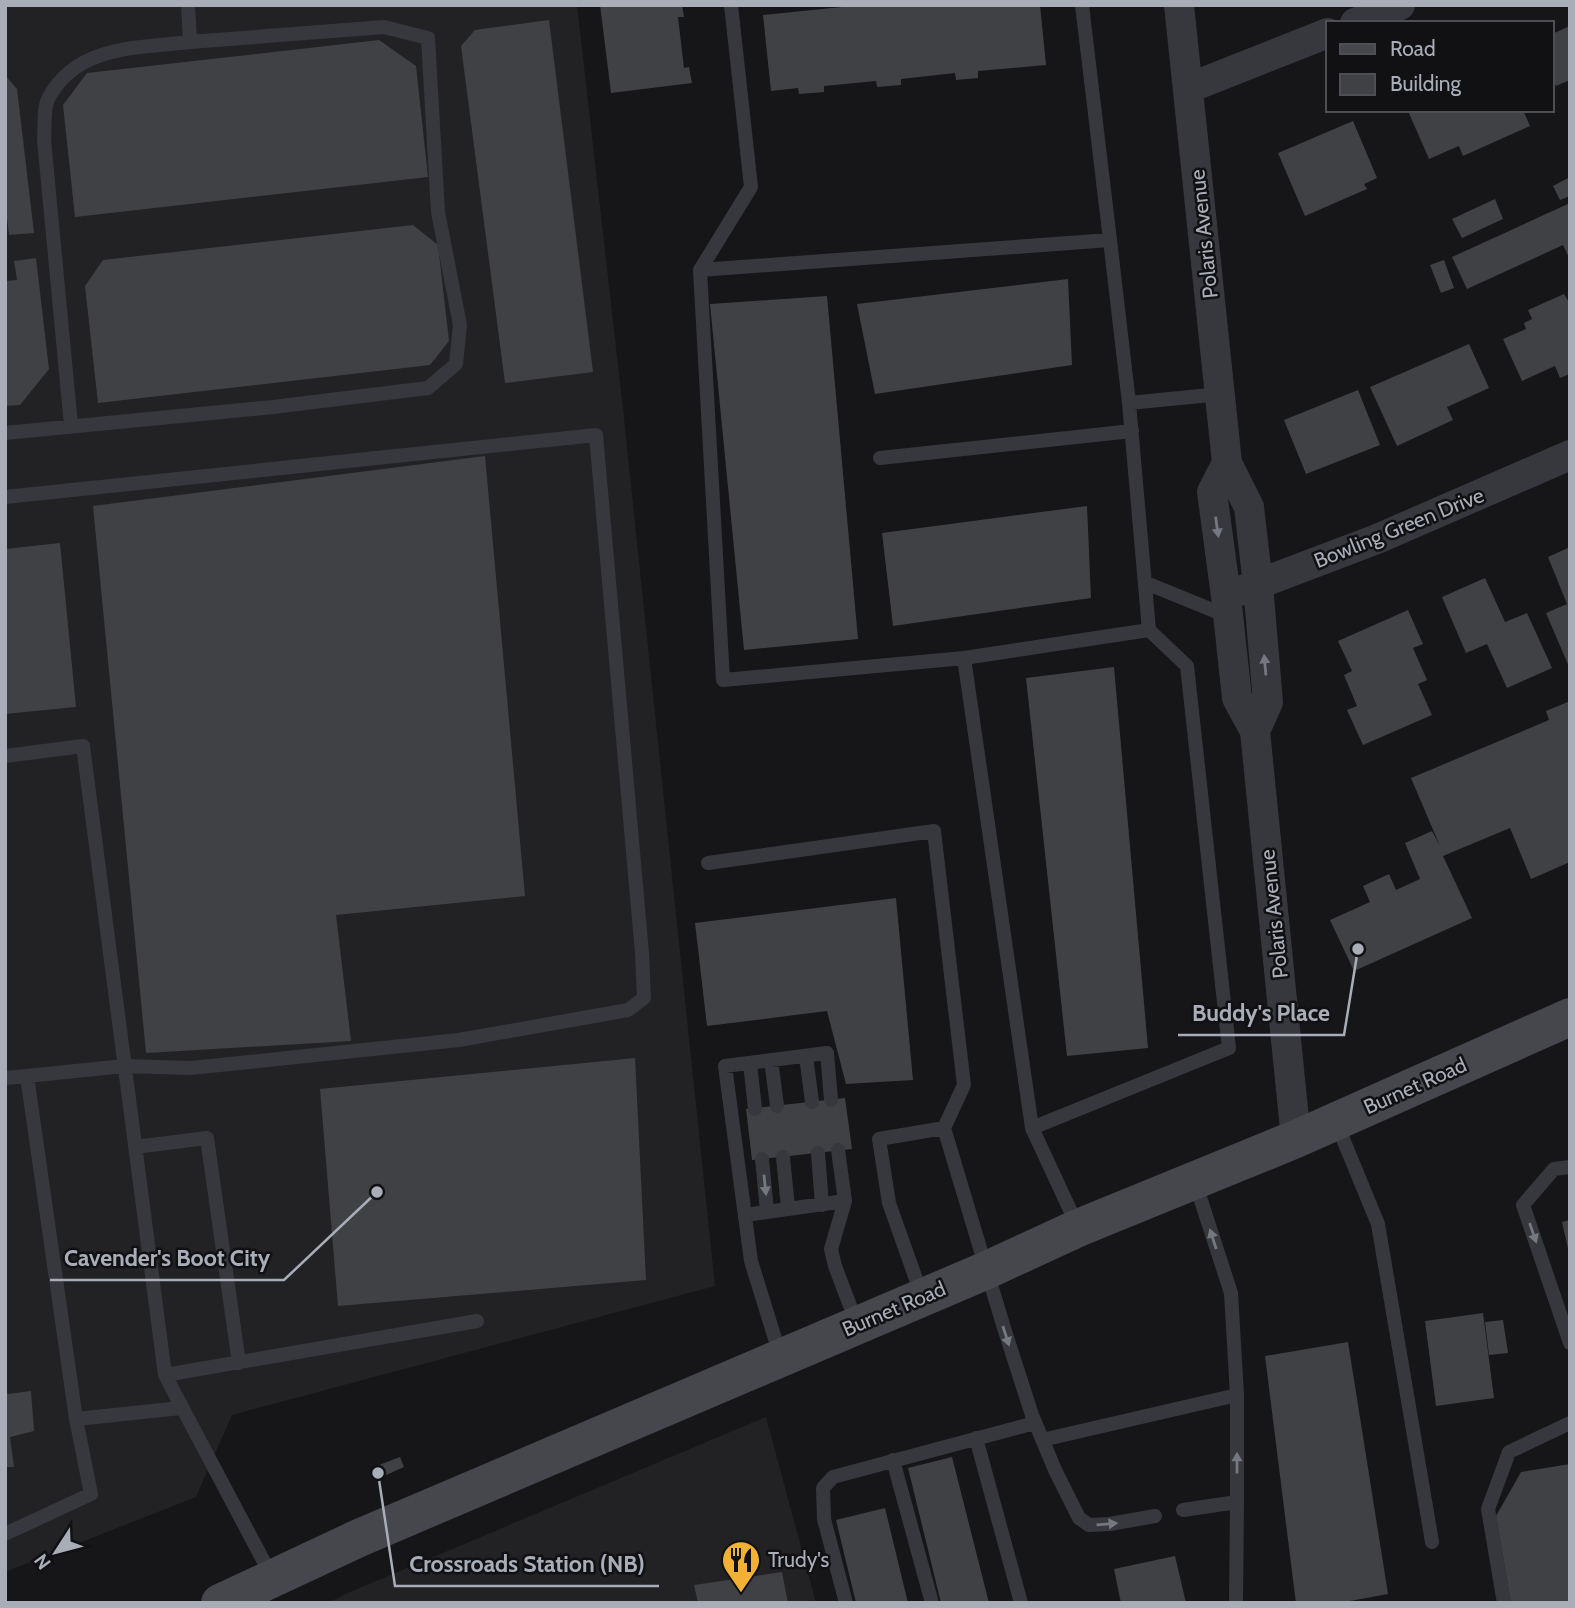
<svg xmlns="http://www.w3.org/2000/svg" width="1575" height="1608" font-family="Cabin,sans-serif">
	<rect width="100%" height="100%" fill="#161618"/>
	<path fill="#222225" d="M577,5l46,404 92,877 -483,129 -36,82 -191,75v-1566z
		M766,1417l50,186h-488l15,-8z"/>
	<path fill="#404145" d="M600,5h82l2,12h-6l6,51 5,-1 3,16 -81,10z
		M862,5h178l6,60 -68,6v7l-22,2 -1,-7 -54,6v6l-24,2 -1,-6 -52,5v6l-25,2 -1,-6 -27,3 -8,-76z
		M549,20l44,352 -88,11 -44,-337 14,-16z
		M1570,26v54l-14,6 -4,-8v-44z
		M379,40l37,26 12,111 -353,40 -12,-112 24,-32z
		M5,75l12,14 17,144 -25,2 -4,-34z
		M1410,110h113l7,16 -67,30 -4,-10 -30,13 -21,-48z
		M1353,121l24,57 -13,6 3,5 -62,27 -27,-63z
		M1570,177v19l-10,4 -7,-14z
		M1495,199l8,20 -41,19 -10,-19z
		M1570,203v57l-7,-15 -96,44 -15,-32z
		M413,225l25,20 11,96 -19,24 -332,38 -13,-117 18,-26z
		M36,258l13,111 -29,36 -15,1v-125l12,-1 -3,-19z
		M1444,260l10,28 -13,5 -11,-28z
		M1068,279l4,86 -197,29 -18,-90z
		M1564,294l6,10v70l-10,4 -5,-12 -33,15 -19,-42 23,-10 -2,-6 8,-4 -4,-9z
		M827,296l31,343 -114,11 -34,-346z
		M1469,344l20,44 -42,19 6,13 -56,26 -27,-59z
		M1358,390l22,55 -74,29 -22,-54z
		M485,456l40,440 -189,19 15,126 -205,12 -53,-547z
		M1087,506l4,92 -198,28 -11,-93z
		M60,543l16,164 -71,7v-165z
		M1570,547v122l-24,-56 21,-9 -19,-47z
		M1485,578l20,44 22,-9 25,55 -45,20 -20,-44 -21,9 -24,-56z
		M1408,610l15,34 -10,4 14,32 -9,4 14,31 -69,30 -16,-35 10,-4 -13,-31 8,-4 -14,-30z
		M1114,667l34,381 -81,8 -41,-378z
		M1570,701v161l-39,17 -21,-51 -67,28 29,62 -118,53 -24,-51 40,-18 -7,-16 26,-12 7,16 24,-11 -15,-36 27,-12 8,15 -29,-68 138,-58 -3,-9z
		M896,898l17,182 -67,4 -19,-73 -120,15 -12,-103z
		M635,1058l11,222 -308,26 -18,-217z
		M845,1098l7,51 -100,11 -6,-51z
		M1570,1220v32l-1,1 -7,-31z
		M1483,1313l11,85 -58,8 -11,-85z
		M1503,1320l5,33 -19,2 -4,-33z
		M1348,1342l40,252 -49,9h-43l-31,-247z
		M5,1388l3,6 23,-3 3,40 -24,6 4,30h-9z
		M400,1457l4,10 -20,9 -5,-11z
		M952,1457l37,146h-48l-33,-135z
		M1570,1464v139h-59l-15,-87 25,-44z
		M885,1508l23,95h-52l-20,-83z
		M1175,1556l11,47h-65l-7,-34z
		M782,1572l6,31h-90l-4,-18z"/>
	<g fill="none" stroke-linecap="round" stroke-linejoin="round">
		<path stroke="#37383d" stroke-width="14" d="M1082,5l28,235
			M700,270l51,-83 -20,-182
			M1129,403l-19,-163 -410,30 23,410 241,-22 185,-28 -20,-227 91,-9
			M71,425l-27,-285c1,-13 -1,-33 5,-43 29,-52 89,-49 141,-55
			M5,433l268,-26 155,-19 28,-24 4,-39 -22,-113 -10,-174 -44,-11 -194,15 -2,-37
			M880,458l252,-27
			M5,497l591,-62 46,518 2,45 -16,12 -169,30 -268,28 -67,-2 -97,10
			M1146,583l81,33
			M964,658l68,470 46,99
			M5,756l78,-10 82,629 107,202
			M708,863l226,-32 30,254 -20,43
			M806,1056l6,46
			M771,1060l6,46
			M750,1063l5,46
			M5,1078l22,-2 49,343 15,75 -86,40
			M1336,1122l42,102 54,318
			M1032,1128l197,-80 -42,-382 -38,-36
			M135,1147l72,-9 32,225
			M838,1150l7,51
			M818,1153l4,52
			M783,1157l5,51
			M762,1159l5,52
			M1570,1167l-16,2 -31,36 47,138
			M745,1215l100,-14 -14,48 4,17 22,58
			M922,1296l-33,-93 -10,-64 65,-11 60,200 28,87 23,55 24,48 10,7 21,-1 45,-8
			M781,1358l-30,-97 -26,-195 102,-13 4,47
			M165,1375l312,-54
			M76,1419l105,-11
			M976,1438l45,165
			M1042,1440l195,-45
			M893,1460l39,143
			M1183,1510l54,-8v-107l-6,-102 -36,-111
			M846,1603l-22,-84 -1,-31 10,-11 202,-54
			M1236,1603l1,-101
			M1504,1603l-16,-94 21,-57 61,-29"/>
		<path stroke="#37383d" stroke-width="30" d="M1179,5l48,458 22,44 9,78 10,117 -13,29
			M1355,23l45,-18
			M1189,88l139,-55
			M1227,463l-15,29 14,104 11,102 18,33 41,408
			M1240,591l137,-52 193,-84"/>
		<path stroke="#45474d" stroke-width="38" d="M220,1603l139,-65 628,-268 91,-42 218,-89 274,-122"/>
	</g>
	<defs><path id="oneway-solid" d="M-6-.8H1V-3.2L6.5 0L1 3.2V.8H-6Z" transform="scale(1.75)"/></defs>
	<g fill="#757881">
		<use href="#oneway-solid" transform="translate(1217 527) rotate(82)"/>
		<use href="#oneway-solid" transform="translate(1265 665) rotate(-95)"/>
		<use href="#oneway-solid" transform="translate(765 1185) rotate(84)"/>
		<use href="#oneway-solid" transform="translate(1533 1233) rotate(71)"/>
		<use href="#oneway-solid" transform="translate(1213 1239) rotate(-108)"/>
		<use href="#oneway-solid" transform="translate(1006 1336) rotate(72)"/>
		<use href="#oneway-solid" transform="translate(1237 1463) rotate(-90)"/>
		<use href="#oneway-solid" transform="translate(1107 1524) rotate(-5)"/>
	</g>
	<defs>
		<symbol id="restaurant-pin" viewBox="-11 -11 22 30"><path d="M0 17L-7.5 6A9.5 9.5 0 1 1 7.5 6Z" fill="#f2b134" stroke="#111113"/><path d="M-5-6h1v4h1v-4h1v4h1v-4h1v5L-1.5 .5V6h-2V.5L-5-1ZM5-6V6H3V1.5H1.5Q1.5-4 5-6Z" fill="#111"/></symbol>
	</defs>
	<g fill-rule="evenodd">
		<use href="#restaurant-pin" x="719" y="1538" width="44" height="60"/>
	</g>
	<g text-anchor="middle" stroke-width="5" stroke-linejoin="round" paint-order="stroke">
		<g font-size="21" fill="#a8adb8" stroke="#111113">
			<text transform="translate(1204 234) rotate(-96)" y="7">Polaris Avenue</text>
			<text transform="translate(1399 528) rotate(-22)" y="7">Bowling Green Drive</text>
			<text transform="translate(1274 914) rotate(-96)" y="7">Polaris Avenue</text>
			<text transform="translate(1415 1086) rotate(-24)" y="7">Burnet Road</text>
			<text transform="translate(894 1309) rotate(-23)" y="7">Burnet Road</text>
		</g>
		<g font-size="21" fill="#a8adb8" stroke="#111113" text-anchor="start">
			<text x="768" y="1567">Trudy's</text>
		</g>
	</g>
	<path fill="none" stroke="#a8adb8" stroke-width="2.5" d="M1358 949L1344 1035H1178M377 1192L284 1280H50M378 1473L395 1586H659"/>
	<g fill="#a8adb8" stroke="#111113" stroke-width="2.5">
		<circle cx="1358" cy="949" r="7"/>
		<circle cx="377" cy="1192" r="7"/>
		<circle cx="378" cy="1473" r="7"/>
	</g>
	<g font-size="23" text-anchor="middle" font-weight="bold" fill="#a8adb8" stroke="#111113" stroke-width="5" stroke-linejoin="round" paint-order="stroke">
		<text x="1261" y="1021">Buddy's Place</text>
		<text x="167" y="1266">Cavender's Boot City</text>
		<text x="527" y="1572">Crossroads Station (NB)</text>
	</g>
	<rect width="1575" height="1608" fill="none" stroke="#a8adb8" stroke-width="14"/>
	<rect x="1326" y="21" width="228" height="91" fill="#111113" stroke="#4d4f55" stroke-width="2"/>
	<rect x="1340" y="44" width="35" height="10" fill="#45474d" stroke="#4d4f55" stroke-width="2"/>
	<text x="1390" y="56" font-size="21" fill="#a8adb8">Road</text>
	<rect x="1340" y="74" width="35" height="21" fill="#404145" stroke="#4d4f55" stroke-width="2"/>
	<text x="1390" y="91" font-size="21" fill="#a8adb8">Building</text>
	<g transform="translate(56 1552) rotate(234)" stroke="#111113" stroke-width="5" paint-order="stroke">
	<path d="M0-5L12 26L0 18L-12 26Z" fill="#a8adb8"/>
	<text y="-10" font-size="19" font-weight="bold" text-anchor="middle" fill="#a8adb8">N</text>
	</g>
</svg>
